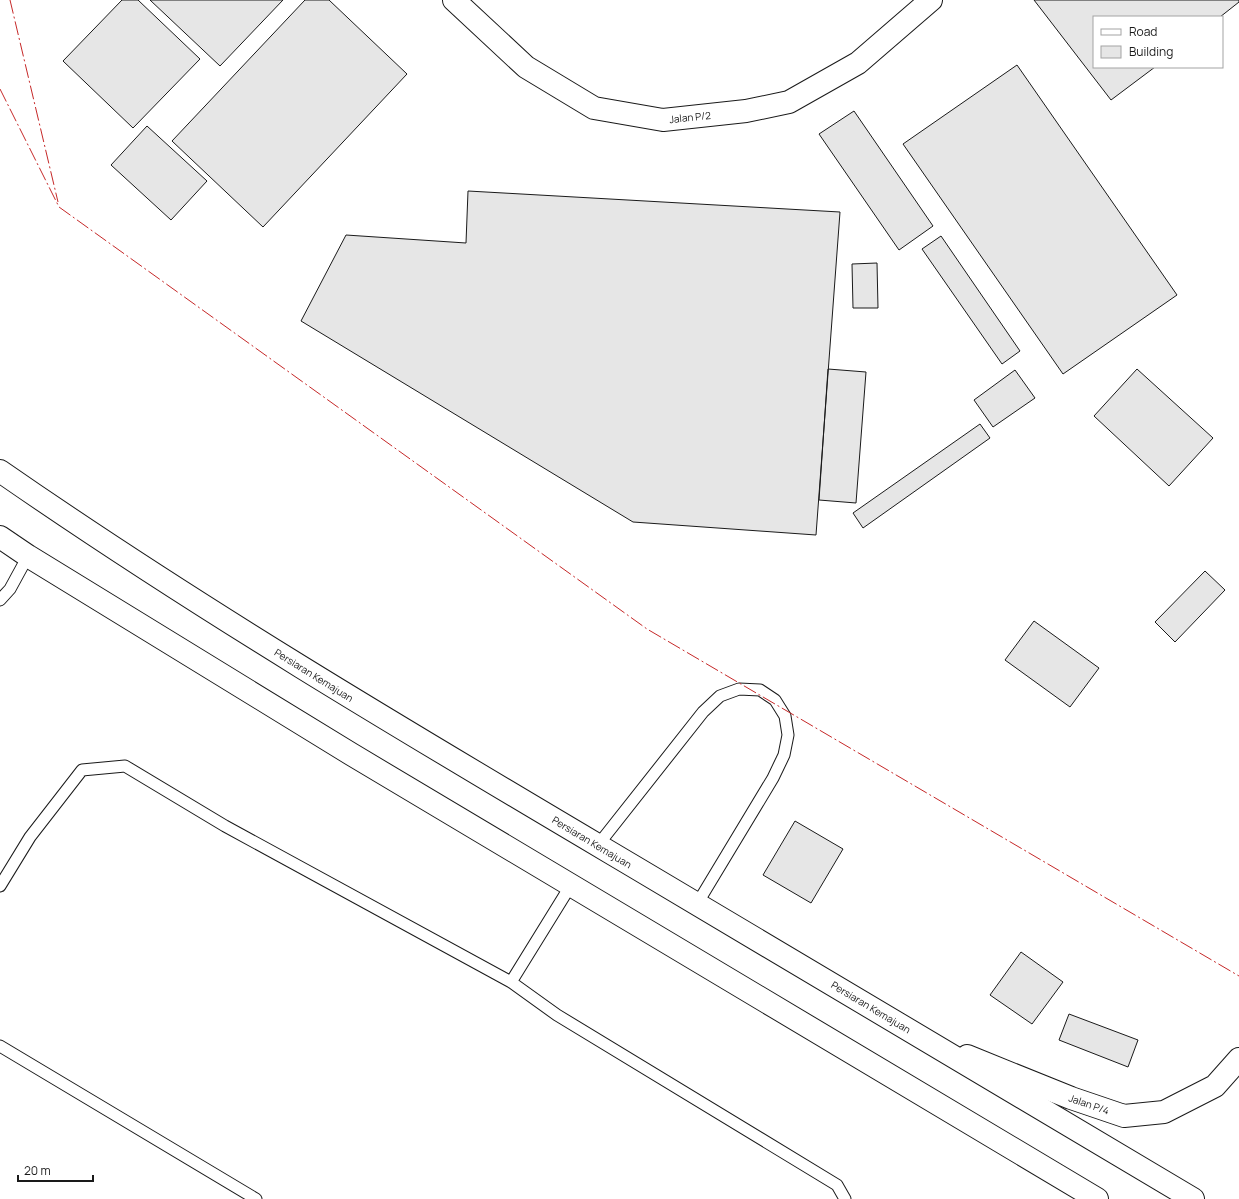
<svg xmlns="http://www.w3.org/2000/svg" width="1239" height="1199" font-family="Manrope,sans-serif">
	<rect width="100%" height="100%" fill="#fff"/>
	<path fill="#e6e6e6" stroke="#1a1a1a" d="M122,0h16l62,59 -67,69 -70,-67z
		M150,0h133l-63,66z
		M305,0h24l78,74 -144,153 -91,-86z
		M1034,0h205v2l-19,15h-126v50h61l-44,33z
		M1017,65l160,230 -114,79 -160,-230z
		M854,111l79,115 -34,24 -80,-116z
		M147,126l60,55 -36,39 -60,-55z
		M468,191l372,21 -24,323 -183,-13 -332,-201 45,-86 120,8z
		M941,236l79,115 -18,13 -80,-115z
		M877,263l1,45h-25l-1,-44z
		M828,369l38,3 -10,131 -37,-3z
		M1137,369l76,69 -44,48 -75,-70z
		M1015,370l20,28 -42,29 -19,-27z
		M980,424l10,14 -127,90 -10,-15z
		M1205,571l20,19 -50,52 -20,-20z
		M1034,621l65,47 -29,39 -65,-47z
		M795,821l48,28 -32,54 -48,-28z
		M1021,952l42,30 -31,42 -42,-29z
		M1069,1014l69,26 -10,27 -69,-27z"/>
	<g fill="none" stroke-linecap="round" stroke-linejoin="round">
		<defs>
			<path id="service" d="M0,600l10,-11 18,-33
				M598,845l105,-133 17,-16 19,-7 21,1 15,10 10,16 3,19 -4,20 -11,23 -76,126
				M0,886l30,-49 52,-67 43,-4 100,60 286,156 46,33 280,170 8,14
				M511,982l60,-97
				M0,1046l256,153"/>
			<path id="minor" d="M454,0l72,67 68,41 69,12 83,-9 43,-9 69,-39 73,-63
				M967,1056l104,42 53,18 40,-4 51,-26 24,-27"/>
			<path id="secondary" d="M0,471c206,143 422,270 638,398 185,109 370,219 555,330
				M0,537l28,19 323,198 746,445"/>
		</defs>
		<use href="#service" stroke="#1a1a1a" stroke-width="13"/>
		<use href="#minor" stroke="#1a1a1a" stroke-width="24"/>
		<use href="#secondary" stroke="#1a1a1a" stroke-width="24"/>
		<use href="#service" stroke="#fff" stroke-width="11"/>
		<use href="#minor" stroke="#fff" stroke-width="22"/>
		<use href="#secondary" stroke="#fff" stroke-width="22"/>
		<path stroke="#c62828" stroke-width="1" stroke-dasharray="14 3 2 3" stroke-linecap="butt" d="M10,0l48,202
			M0,89l59,118 588,422 592,347"/>
	</g>
	<g text-anchor="middle" stroke-width="3" stroke-linejoin="round" paint-order="stroke">
		<g font-size="10" fill="#1a1a1a" stroke="#fff">
			<text transform="translate(690 117) rotate(-6)" y="4">Jalan P/2</text>
			<text transform="translate(314 675) rotate(32)" y="4">Persiaran Kemajuan</text>
			<text transform="translate(592 842) rotate(31)" y="4">Persiaran Kemajuan</text>
			<text transform="translate(871 1007) rotate(31)" y="4">Persiaran Kemajuan</text>
			<text transform="translate(1089 1104) rotate(19)" y="4">Jalan P/4</text>
		</g>
	</g>
	<rect x="1093" y="16" width="130" height="52" fill="#ffffff" stroke="#a3a3a3"/>
	<rect x="1101" y="29" width="20" height="6" fill="#ffffff" stroke="#a3a3a3"/>
	<text x="1129" y="36" font-size="12" fill="#1a1a1a">Road</text>
	<rect x="1101" y="46" width="20" height="12" fill="#e6e6e6" stroke="#a3a3a3"/>
	<text x="1129" y="56" font-size="12" fill="#1a1a1a">Building</text>
	<path d="M18 1175v6h75v-6" fill="none" stroke="#1a1a1a" stroke-width="2"/>
	<text x="24" y="1175" font-size="12" fill="#1a1a1a" stroke="#ffffff" stroke-width="3" paint-order="stroke">20 m</text>
</svg>
